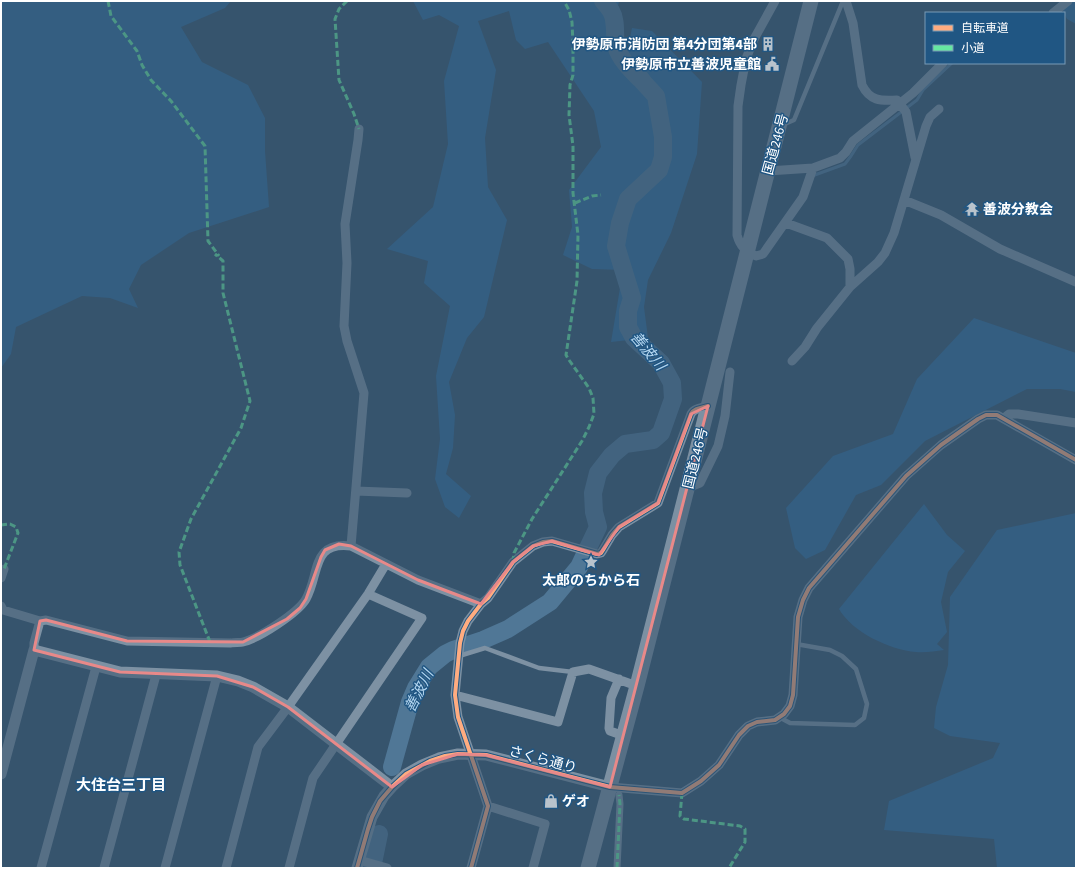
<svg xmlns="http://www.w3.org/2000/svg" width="1077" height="869" font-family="'Source Sans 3','Noto Sans JP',sans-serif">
	<rect width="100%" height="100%" fill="#36546d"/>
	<path fill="#316b99" d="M1,1h230l-6,7 -44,19 21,35 46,23 17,33v33l4,56 -80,26 -48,32 -12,24 9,19 -28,-10 -28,-2 -66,31 -5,27 -10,14z
		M413,1h206l-9,47h18l4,-20 20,3 50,51 -5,72 -26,79 -23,47 -4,27 4,31 -37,4 12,-72 -31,-1 -29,-14 9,-28 -3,-37 32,-43 -7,-36 -46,-69 -23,7 -9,-9 -7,-29 -31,10 18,49 -11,68 3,49 19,33 -23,97 -17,21 -18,44 6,33 -2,33 -7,26 25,22 -12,22 -14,-11 -10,-28 5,-40 -4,-63 14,-70 -26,-23 4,-22 -41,-12 46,-42 15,-63 -4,-63 15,-55 -20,-11 -16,5z
		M1058,1h18v23l-9,-5z
		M974,318l102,35v39l-16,-3h-33l-102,52 -44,44 -25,10 -31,55 -19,9 -11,-11 -9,-40 47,-52 60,-22 24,-55z
		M924,504l23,31 18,16 -17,21 -7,30 6,30 -10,12 7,6c-9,1 -19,3 -28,2 -26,-2 -64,-20 -77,-43z
		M1076,513v355h-79l-3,-29 -110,-9 5,-29 104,-43 7,-15 -50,-7 -16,-8 2,-21 12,-42 2,-68 47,-67z"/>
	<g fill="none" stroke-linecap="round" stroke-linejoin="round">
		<path stroke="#507796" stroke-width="3" d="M812,176l33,-12 6,-8 7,-11 59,-45 6,-10 29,-27"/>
		<path stroke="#507796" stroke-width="18" d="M392,767l18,-65 6,-14 13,-21 16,-13 8,-4 30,-10 25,-11 42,-27 29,-35 19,-40 -4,-15 -1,-19 5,-20 14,-18 13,-11 28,-4 8,-7 12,-34 -1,-16 -11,-20 -27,-25 -6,-11v-16l4,-13 -16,-52 4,-23 8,-24 31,-29 4,-13v-20l-7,-41 -13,-14 -2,-3h-1c-9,-9 -20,-20 -24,-33 -2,-11 1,-25 -5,-35 -2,-3 -5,-7 -8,-10
			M372,868l7,-34"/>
		<path stroke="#7d91a3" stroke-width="4.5" d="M783,122l4,1 7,-3 49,-119
			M459,656l26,-8 54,20 34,4
			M779,717l11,6 65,2 9,-7 3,-14 -11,-35 -14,-13 -12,-6 -34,-6"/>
		<path stroke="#7d91a3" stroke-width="7" d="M617,868l3,-64 -1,-9"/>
		<path stroke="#7d91a3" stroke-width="9" d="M775,1l-22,40 -7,18 -5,26 -3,21 -1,129c3,11 8,16 19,21l7,-2 40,-57 10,-29
			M846,1l7,22 9,62c8,16 18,16 35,15l9,12 9,45
			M1053,13l15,-12
			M768,171l45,-3 27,-10 6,-6 7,-11 60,-48 30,-30
			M904,200l37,15 59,34 76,33
			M786,223l41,15 21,21 2,10v18
			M792,361l13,-14 12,-19 33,-41 28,-25 7,-9 9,-20 32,-107 4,-9 9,-8
			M1004,418l5,-4h9l58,9
			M687,488l13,-5 18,-37 7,-30 5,-44
			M356,491l51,2
			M351,546l13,-153 -17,-52 -3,-15 3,-63 -2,-39 13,-84 1,-11
			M1,578l3,-9
			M1,606l2,4 37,11 6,-1 81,21 104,2c4,-1 9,0 12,-1 16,-4 55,-29 63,-43 14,-25 5,-58 45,-53l67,34 63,24
			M34,650v-7l6,-22
			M619,679l-8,19 -2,30 1,3 14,5
			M455,695l103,27 15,-50 16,-3 48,17
			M610,787l72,6 19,-12 18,-16 20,-30 9,-9 9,-4 18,-2 9,-6 6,-8 3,-11 5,-78 5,-17 6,-12 97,-112 35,-31 37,-26 8,-4h11l79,45
			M488,806l57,18 -12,44
			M359,860l28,8
			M41,868l55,-201
			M104,868l52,-193
			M165,868l52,-192
			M226,868l32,-121 30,-40 80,-113 18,-30
			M289,868l24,-90 109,-160 -54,-24
			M471,868l17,-62 -30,-89 -3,-22 5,-52 3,-12 5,-10 13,-17 7,-6 25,-36 20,-16 10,-4 9,-1 45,13 4,-1 2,-3 9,-15 7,-8 39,-24 33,-89c3,-6 10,-6 17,-8"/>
		<path stroke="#7d91a3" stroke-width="11" d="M1,774l33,-124 86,22 97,4 21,5 15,6 35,20 104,80
			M357,868l15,-51 12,-21 8,-9 14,-13 16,-9 17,-7 19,-4 28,1 124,32"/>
		<path stroke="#7c90a2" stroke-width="15" d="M588,868l49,-182 174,-685"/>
		<path stroke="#66e7a1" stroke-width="3" stroke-dasharray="6 3" stroke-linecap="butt" d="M108,1l3,15 26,35 5,14 9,15 20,21 34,45 3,95 11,15
			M347,1l-8,8 -4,10 4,61 15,34 5,15
			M575,203l17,-7 9,-1
			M1,525l9,-1 6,3 2,6 -14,36
			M513,562l1,-9 18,-34 50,-78 7,-14 5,-13 -1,-16 -4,-10 -20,-28 -3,-5 11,-74 1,-46 -5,-42v-47l-4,-31 1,-30 3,-10v-31l-1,-22 -3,-12 -5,-9
			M210,642l-30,-77 -1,-13 12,-33 50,-91 9,-27 -27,-108v-32l-8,-7
			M682,793l-2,23 4,3 56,7 5,3v13l-16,26
			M617,868l3,-64 -1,-9"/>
		<defs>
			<path id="cycleway" d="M357,868l11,-39 4,-12 8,-16 12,-14 14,-13 24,-13 15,-5 13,-2 28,1 124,32 72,6 19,-12 18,-16 20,-30 9,-9 9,-4 18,-2 9,-6 6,-8 3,-11 5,-78 5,-17 6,-12 97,-112 35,-31 37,-26 8,-4h11l79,45
				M471,868l17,-62 -30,-89 -3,-22 5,-52 3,-12 5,-10 13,-17 7,-6 25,-36 20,-16 10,-4 9,-1 45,13 4,-1 2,-3 9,-15 7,-8 39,-24 33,-89c3,-6 10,-6 17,-8"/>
		</defs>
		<use href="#cycleway" stroke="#205683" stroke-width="6"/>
		<use href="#cycleway" stroke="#ffac80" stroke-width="4"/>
	</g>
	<path d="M0 0H1077V869H0ZM708,406l-98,381 -124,-32 -28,-1 -36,11 -30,22 -104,-80 -35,-20 -36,-11 -97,-4 -86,-22 6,-29 6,-1 81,21 116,1 44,-23 13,-11 6,-9 15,-42 4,-7 14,-6 12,2 67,34 63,24 32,-42 20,-16 19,-5 47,14 20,-28 39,-24 33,-89z" fill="#36546d" fill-opacity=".55" fill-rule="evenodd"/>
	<path fill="none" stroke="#e88989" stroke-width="3" stroke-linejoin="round" d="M708,406l-98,381 -124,-32 -28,-1 -36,11 -30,22 -104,-80 -35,-20 -36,-11 -97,-4 -86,-22 6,-29 6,-1 81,21 116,1 44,-23 13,-11 6,-9 15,-42 4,-7 14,-6 12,2 67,34 63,24 32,-42 20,-16 19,-5 47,14 20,-28 39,-24 33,-89z"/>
	<defs>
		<symbol id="building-bare" viewBox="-9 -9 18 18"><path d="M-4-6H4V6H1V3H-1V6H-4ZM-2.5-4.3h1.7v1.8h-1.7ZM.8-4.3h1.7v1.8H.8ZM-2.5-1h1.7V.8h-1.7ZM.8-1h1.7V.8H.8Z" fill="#b9c3cc" stroke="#205683" stroke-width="2.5" paint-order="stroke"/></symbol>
		<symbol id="civic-bare" viewBox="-9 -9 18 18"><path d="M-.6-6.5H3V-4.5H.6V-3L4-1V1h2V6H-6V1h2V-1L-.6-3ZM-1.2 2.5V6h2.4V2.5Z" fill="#b9c3cc" stroke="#205683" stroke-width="2.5" paint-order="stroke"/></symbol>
		<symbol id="temple-bare" viewBox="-9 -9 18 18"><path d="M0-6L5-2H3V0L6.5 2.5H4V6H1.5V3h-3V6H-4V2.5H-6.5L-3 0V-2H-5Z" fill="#b9c3cc" stroke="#205683" stroke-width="2.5" paint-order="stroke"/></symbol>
		<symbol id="sight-bare" viewBox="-9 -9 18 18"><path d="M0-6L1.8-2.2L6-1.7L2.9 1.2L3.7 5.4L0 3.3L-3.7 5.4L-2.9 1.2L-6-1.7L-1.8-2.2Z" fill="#b9c3cc" stroke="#205683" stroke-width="2.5" paint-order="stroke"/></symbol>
		<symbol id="shop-bare" viewBox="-9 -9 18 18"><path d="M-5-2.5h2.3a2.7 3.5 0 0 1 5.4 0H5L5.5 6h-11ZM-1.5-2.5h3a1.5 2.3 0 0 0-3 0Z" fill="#b9c3cc" stroke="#205683" stroke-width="2.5" paint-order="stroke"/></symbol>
	</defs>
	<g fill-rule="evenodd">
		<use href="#building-bare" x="758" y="34" width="20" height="20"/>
		<use href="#civic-bare" x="762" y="54" width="20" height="20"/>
		<use href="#temple-bare" x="962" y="199" width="20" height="20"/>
		<use href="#sight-bare" x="581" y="552" width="20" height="20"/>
		<use href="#shop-bare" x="541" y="791" width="20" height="20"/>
	</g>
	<g text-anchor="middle" stroke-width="3" stroke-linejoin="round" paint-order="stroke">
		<g font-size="14" font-weight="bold" fill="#fff" stroke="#205683" text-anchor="end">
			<text x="757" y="49">伊勢原市消防団 第4分団第4部</text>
			<text x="761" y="69">伊勢原市立善波児童館</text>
			<text x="983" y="214" text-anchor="start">善波分教会</text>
			<text x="591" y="585" text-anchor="middle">太郎のちから石</text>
			<text x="562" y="806" text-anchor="start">ゲオ</text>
		</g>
		<g font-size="14" fill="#fff" stroke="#205683">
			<text transform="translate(775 144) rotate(-75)" y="5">国道246号</text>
			<text transform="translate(695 458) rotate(-76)" y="5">国道246号</text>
			<text transform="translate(543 759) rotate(15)" y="5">さくら通り</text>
		</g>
		<g font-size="15" font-style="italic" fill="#b3d6f0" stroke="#205683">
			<text transform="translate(648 351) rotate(50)" y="5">善波川</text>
			<text transform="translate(419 691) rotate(-63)" y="5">善波川</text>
		</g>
		<g font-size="15" font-weight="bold" fill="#fff" stroke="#205683">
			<text x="121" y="790">大住台三丁目</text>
		</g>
	</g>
	<rect width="1077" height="869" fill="none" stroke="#ffffff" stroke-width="4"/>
	<rect x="925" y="12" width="140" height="52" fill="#205683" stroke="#799ab5"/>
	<rect x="933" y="25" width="20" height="6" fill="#ffac80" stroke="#799ab5"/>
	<text x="961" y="32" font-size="12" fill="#ffffff">自転車道</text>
	<rect x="933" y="45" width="20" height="6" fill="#66e7a1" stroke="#799ab5"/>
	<text x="961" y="52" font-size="12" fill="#ffffff">小道</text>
</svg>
